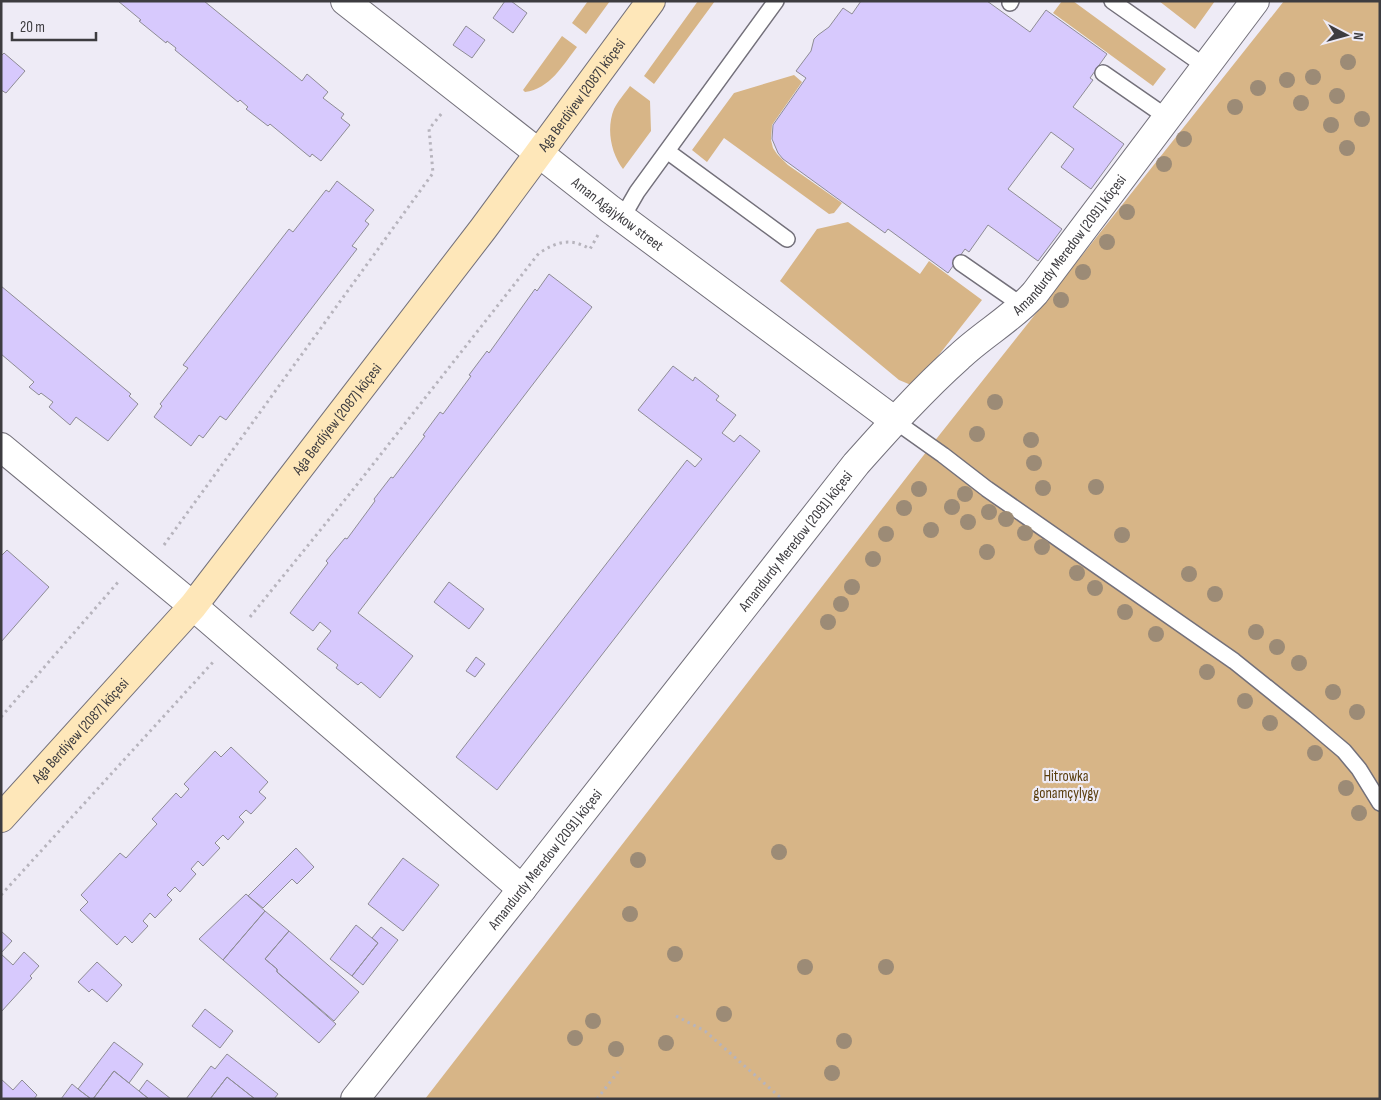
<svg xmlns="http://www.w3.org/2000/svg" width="1381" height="1100" font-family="'Sofia Sans Condensed',sans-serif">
	<rect width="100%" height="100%" fill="#eeebf6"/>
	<path fill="#d7b587" d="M588,1h22l-24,33 -14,-11z
		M698,1h17l-61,83 -10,-8z
		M1062,1h11l93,68 -13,17 -100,-73z
		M1159,1h56l-20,28z
		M1284,1h96v1098h-955l512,-661z
		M562,36l15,11c-14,18 -27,42 -52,45l-2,-2z
		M794,75l8,7 -30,43 -1,15 2,8 4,6 11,11 54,38 -8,10 -5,1 -105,-76 -17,24 -15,-12 42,-57z
		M630,86l20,15 1,30 -28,38c-12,-16 -17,-40 -9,-60 4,-8 11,-16 16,-23z
		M848,222l72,52 9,-13 53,39 -62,79 -9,6 -12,-5 -119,-99 37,-52z"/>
	<path fill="#d7c9fd" stroke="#8e8c95" d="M118,1h86l98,80 5,-7 21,18 -5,6 21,16 -3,4 9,7 -29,36 -9,-7 -2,3 -40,-33 -2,2 -22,-17 2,-2 -8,-7 -2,2 -63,-52 1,-2 -9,-7 -1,2 -27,-22 2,-1z
		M505,1h6l16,12 -14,20 -20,-15z
		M861,1h126l43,31 16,-22 61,44 -17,24 3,2 -20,27 51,37 -33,45 -30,-22 13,-18 -23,-17 -43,57 54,40 -24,32 -50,-36 -19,27 -4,-3 -17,24 -60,-44 -3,4 -102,-74 -5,-6 -6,-14 1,-14 33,-47 -10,-7 15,-20 3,-12 4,-4 11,-8 14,-19 9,6z
		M466,26l19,14 -13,18 -19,-13z
		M4,53l21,18 -19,22 -5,-3v-34z
		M337,181l37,29 -9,11 4,3 -17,22 5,3 -131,171 -6,-4 -17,22 -4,-3 -8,11 -37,-29 8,-11 -2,-2 28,-36 -5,-3 106,-136 4,3 33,-42 3,2z
		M549,274l43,33 -234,306 55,43 -33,42 -19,-16 -3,3 -22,-17 2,-3 -21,-16 14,-18 -11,-9 -7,9 -23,-18 38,-50 -2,-2 19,-23 2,1 28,-38 -1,-2 17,-22 2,1 32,-42 -2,-1 17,-23 3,2 28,-38 -2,-1 18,-24 2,2 46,-64 2,2z
		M1,286l130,108 -2,2 9,8 -30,37 -32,-24 -6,8 -21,-18 4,-5 -12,-9 -2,2 -10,-8 5,-5 -33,-28z
		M673,366l20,15 2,-4 24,19 -3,4 20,15 -14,18 12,9 6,-7 20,16 -263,339 -41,-33 231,-297 8,7 7,-8 -64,-49z
		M7,550l42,37 -48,55v-86z
		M449,582l35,27 -15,20 -35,-27z
		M476,657l9,7 -10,13 -9,-6z
		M231,747l37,35 -9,10 7,6 -15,16 -5,-4 -7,7 5,5 -16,18 -5,-5 -8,8 5,5 -17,18 -5,-5 -7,8 5,5 -16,18 -5,-5 -8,8 5,5 -17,18 -5,-5 -7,8 5,5 -16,17 -7,-7 -8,9 -37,-35 8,-8 -7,-7 39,-42 6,5 31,-34 -5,-5 24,-26 5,5 8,-9 -5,-5 31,-33 6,6z
		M296,848l18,19 -17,17 -5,-5 -29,29 -15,-12z
		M403,858l36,27 -36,46 -35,-27z
		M246,894l19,17 -42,49 -24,-21z
		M265,911l24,20 -24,28 12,10v3l59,52 -17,19 -96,-83z
		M356,925l22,18 -26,33 -22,-17z
		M381,927l17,13 -35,45 -11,-9 26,-33 -6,-5z
		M1,931l11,10 -11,12z
		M289,931l70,61 -25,29 -57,-49v-3l-12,-10z
		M24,952l15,14 -9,10 2,2 -31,34v-58l12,11z
		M97,962l25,23 -15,17 -15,-13 -3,3 -11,-10z
		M205,1009l28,22 -13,17 -28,-22z
		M114,1042l29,22 -14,19 -15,-12 -21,28h-2l-13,-10z
		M227,1054l51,40 -4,5h-19l-28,-22 -17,22h-24l25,-33 4,3z
		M114,1071l35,28h-56z
		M227,1077l28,22h-45z
		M1,1079l12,11 9,-10 15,15 -3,4h-33z
		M147,1080l24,19h-22l-10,-8z
		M72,1084l6,5 13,10h-30z"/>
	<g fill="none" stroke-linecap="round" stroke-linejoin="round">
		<defs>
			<path id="lane" d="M1112,1l94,66
				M1010,3l1,-2
				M1103,73l65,45
				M667,151l120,88
				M622,218l15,-26 139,-191
				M961,263l62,43
				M895,421l48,34 44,34 247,172 71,57 39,33 15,18 21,34"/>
			<g id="street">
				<path id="s1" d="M345,1l265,208 285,212"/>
				<path d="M1,447l192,159 329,283"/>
				<path id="s2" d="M355,1099l167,-210 334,-425c33,-37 66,-74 103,-107 24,-23 54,-39 76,-64l220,-292"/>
			</g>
			<g id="secondary">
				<path id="s3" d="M1,818l192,-212 290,-377 168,-228"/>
			</g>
		</defs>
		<use href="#lane" stroke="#73707a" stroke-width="18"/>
		<use href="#street" stroke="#73707a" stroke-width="30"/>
		<use href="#secondary" stroke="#73707a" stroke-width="30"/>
		<path stroke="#b7b4bd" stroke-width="3" stroke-dasharray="2.5 4" stroke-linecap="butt" d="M164,545l269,-372 -4,-44 13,-16
			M250,617l102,-126 187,-238c18,-11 31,-16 51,-4l8,-14
			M1,717l118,-136
			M1,895l213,-234
			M676,1016l29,15 77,68
			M597,1099l24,-31"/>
		<use href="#lane" stroke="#fff" stroke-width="15"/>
		<use href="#street" stroke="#fff" stroke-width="28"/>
		<use href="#secondary" stroke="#fee7b9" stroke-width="28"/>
	</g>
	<g fill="#9c8b76">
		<circle cx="1348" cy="62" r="8"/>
		<circle cx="1313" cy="77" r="8"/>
		<circle cx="1287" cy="80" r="8"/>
		<circle cx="1258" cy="88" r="8"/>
		<circle cx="1337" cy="96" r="8"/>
		<circle cx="1301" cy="103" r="8"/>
		<circle cx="1235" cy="107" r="8"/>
		<circle cx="1362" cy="119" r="8"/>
		<circle cx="1331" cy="125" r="8"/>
		<circle cx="1184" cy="139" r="8"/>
		<circle cx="1347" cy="148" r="8"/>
		<circle cx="1164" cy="164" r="8"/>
		<circle cx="1127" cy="212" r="8"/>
		<circle cx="1107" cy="242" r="8"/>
		<circle cx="1083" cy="272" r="8"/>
		<circle cx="1061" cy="300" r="8"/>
		<circle cx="995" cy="402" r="8"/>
		<circle cx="977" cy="434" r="8"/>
		<circle cx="1031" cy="440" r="8"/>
		<circle cx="1034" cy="463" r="8"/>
		<circle cx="1096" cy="487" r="8"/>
		<circle cx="1043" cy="488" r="8"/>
		<circle cx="919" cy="489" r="8"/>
		<circle cx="965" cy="494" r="8"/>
		<circle cx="952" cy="507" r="8"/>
		<circle cx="904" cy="508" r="8"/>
		<circle cx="989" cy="512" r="8"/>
		<circle cx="1006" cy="519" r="8"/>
		<circle cx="968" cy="522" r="8"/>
		<circle cx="931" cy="530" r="8"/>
		<circle cx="1025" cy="533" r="8"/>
		<circle cx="886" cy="534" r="8"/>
		<circle cx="1122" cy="535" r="8"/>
		<circle cx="1042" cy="547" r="8"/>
		<circle cx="987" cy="552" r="8"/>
		<circle cx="873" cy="559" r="8"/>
		<circle cx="1077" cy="573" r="8"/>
		<circle cx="1189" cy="574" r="8"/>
		<circle cx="852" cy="587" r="8"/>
		<circle cx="1095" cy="588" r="8"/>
		<circle cx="1215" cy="594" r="8"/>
		<circle cx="841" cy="604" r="8"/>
		<circle cx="1125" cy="612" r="8"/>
		<circle cx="828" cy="622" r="8"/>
		<circle cx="1256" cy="632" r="8"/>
		<circle cx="1156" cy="634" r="8"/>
		<circle cx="1277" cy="647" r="8"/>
		<circle cx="1299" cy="663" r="8"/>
		<circle cx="1207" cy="672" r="8"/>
		<circle cx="1333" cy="692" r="8"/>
		<circle cx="1245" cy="701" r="8"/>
		<circle cx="1357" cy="712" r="8"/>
		<circle cx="1270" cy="723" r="8"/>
		<circle cx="1315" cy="753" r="8"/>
		<circle cx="1346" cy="788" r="8"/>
		<circle cx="1359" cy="813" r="8"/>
		<circle cx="779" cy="852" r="8"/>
		<circle cx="638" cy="860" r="8"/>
		<circle cx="630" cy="914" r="8"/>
		<circle cx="675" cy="954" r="8"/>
		<circle cx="805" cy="967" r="8"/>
		<circle cx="886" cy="967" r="8"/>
		<circle cx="724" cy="1014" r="8"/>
		<circle cx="593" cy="1021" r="8"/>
		<circle cx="575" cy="1038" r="8"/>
		<circle cx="844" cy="1041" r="8"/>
		<circle cx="666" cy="1043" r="8"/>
		<circle cx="616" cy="1049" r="8"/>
		<circle cx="832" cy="1073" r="8"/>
	</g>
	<g text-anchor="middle" stroke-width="4.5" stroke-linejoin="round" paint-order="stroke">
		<g font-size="15" fill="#3d3c40" stroke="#eeebf6">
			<text dy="5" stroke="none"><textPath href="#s3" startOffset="928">Aga Berdiýew (2087) köçesi</textPath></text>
			<text dy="5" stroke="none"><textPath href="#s1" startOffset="346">Aman Agajykow street</textPath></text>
			<text dy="5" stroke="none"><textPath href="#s2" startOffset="1116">Amandurdy Meredow (2091) köçesi</textPath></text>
			<text dy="5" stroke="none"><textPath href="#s3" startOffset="522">Aga Berdiýew (2087) köçesi</textPath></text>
			<text dy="5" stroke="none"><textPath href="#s2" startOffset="711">Amandurdy Meredow (2091) köçesi</textPath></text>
			<text dy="5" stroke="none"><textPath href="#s3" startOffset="118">Aga Berdiýew (2087) köçesi</textPath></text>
			<text dy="5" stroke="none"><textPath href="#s2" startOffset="306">Amandurdy Meredow (2091) köçesi</textPath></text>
		</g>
		<g font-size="15" fill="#593d0d" stroke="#eeebf6">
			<text x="1066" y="781">Hitrowka<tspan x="1066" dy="17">gonamçylygy</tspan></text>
		</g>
	</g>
	<rect width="1381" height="1100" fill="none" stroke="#3d3c40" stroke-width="5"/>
	<g transform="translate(1346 35) rotate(96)" stroke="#eeebf6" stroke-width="4" paint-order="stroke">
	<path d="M0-4L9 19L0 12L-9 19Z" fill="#3d3c40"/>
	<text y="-8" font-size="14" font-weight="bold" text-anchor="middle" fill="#3d3c40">N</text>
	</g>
	<path d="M12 32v8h84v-8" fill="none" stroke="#3d3c40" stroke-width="2.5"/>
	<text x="20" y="32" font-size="15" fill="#3d3c40" stroke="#eeebf6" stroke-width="4" paint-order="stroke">20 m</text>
</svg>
